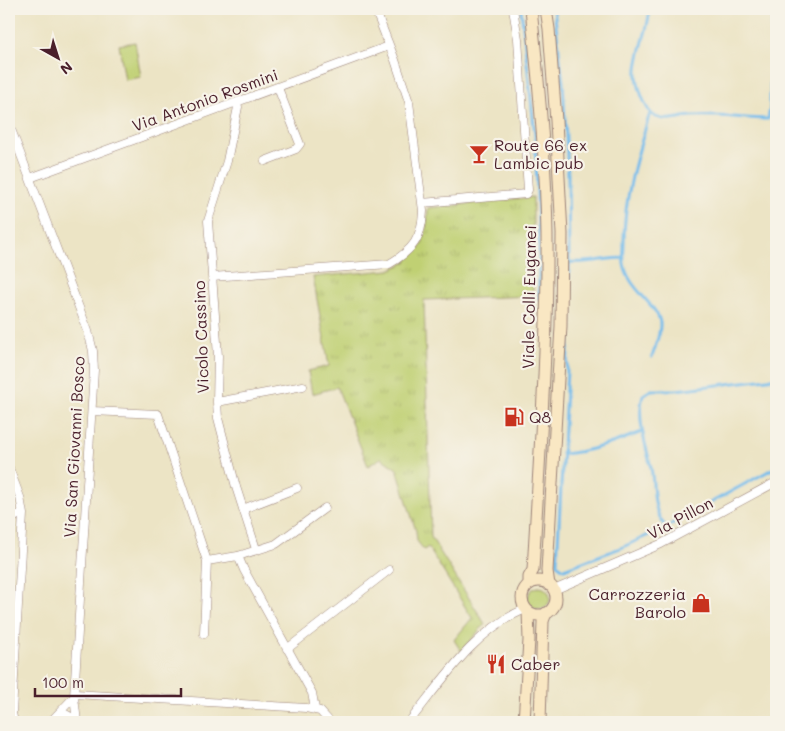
<svg xmlns="http://www.w3.org/2000/svg" width="785" height="731" font-family="Mali,sans-serif">
	<defs>
		<pattern id="grass-tufts" width="24" height="20" patternUnits="userSpaceOnUse" patternTransform="scale(1.25)"><rect width="24" height="20" fill="#c0d073"/><path d="M3 7l-1-3M5 7V3M7 7l1-3M15 17l-1-3M17 17v-4M19 17l1-3" fill="none" stroke="#a6b264"/></pattern>
	</defs>
	<rect width="100%" height="100%" fill="#f7f3e8"/>
	<filter id="ink" filterUnits="userSpaceOnUse"><feTurbulence type="fractalNoise" baseFrequency=".02" numOctaves="2"/><feDisplacementMap in="SourceGraphic" scale="10" xChannelSelector="R" yChannelSelector="G"/><feConvolveMatrix kernelMatrix="1 2 1 2 8 2 1 2 1" color-interpolation-filters="sRGB"/></filter>
	<filter id="wash" filterUnits="userSpaceOnUse"><feTurbulence type="fractalNoise" baseFrequency=".0096" numOctaves="4" result="noise"/><feDisplacementMap in="SourceGraphic" scale="20" xChannelSelector="R" yChannelSelector="G"/><feGaussianBlur stdDeviation="1.12" result="paint"/><feColorMatrix in="noise" values="0 0 0 0 0 0 0 0 0 0 0 0 0 0 0 0 0 1.4 0 .05"/><feComposite in="paint" operator="in"/></filter>
	<g filter="url(#wash)">
		<rect width="100%" height="100%" fill="#ece4c5"/>
		<path fill="url(#grass-tufts)" stroke="#85784f" d="M533,197v99l-109,4 7,237 54,87 -24,27 -7,-11 18,-22 -44,-71 -4,3 -7,-9 -1,-10 -19,-62 -16,-11 -13,8 -31,-79 -25,7 -4,-23 21,-5 -16,-89 77,-7 16,-8 16,-17 5,-21 1,-16z"/>
		<path fill="#c0d073" stroke="#85784f" d="M135,42l6,35 -16,3 -6,-35z
			M528 598a11 11 0 1 1 22 0a11 11 0 1 1-22 0Z"/>
		<g fill="none" stroke-linecap="round" stroke-linejoin="round">
			<path stroke="#73bcec" stroke-width="3" d="M521,9l14,126 4,111v53
				M554,9l9,74 5,91 1,88 -1,89 -11,213 7,5 59,-22 43,-20 110,-60
				M650,9c-2,21 -11,40 -13,60 -1,13 7,42 19,48 9,4 18,2 27,0 28,-4 57,2 85,2l2,-11 1,-72 3,-27
				M650,113c-13,42 -26,84 -26,128 0,8 -1,16 0,23 4,25 34,41 36,59 1,10 -5,24 -8,34
				M569,262c19,2 36,-4 55,-4
				M562,454c28,-2 54,-12 80,-22
				M666,527c-15,-17 -11,-39 -15,-59 -5,-24 -15,-49 -8,-73l8,-5h25l100,-12"/>
		</g>
	</g>
	<g filter="url(#ink)">
		<g fill="none" stroke-linecap="round" stroke-linejoin="round">
			<defs>
				<path id="minor" d="M237,103l1,4 -11,54 -19,60 10,135 -1,46 1,16 18,69 20,62
					M9,124l79,207 5,20 1,19 -20,327
					M265,161l31,-12 4,-5 -22,-56
					M30,178l359,-132
					M422,203l104,-9 2,-4 -10,-151 -5,-30
					M212,277l177,-13c24,-14 33,-26 34,-53l-14,-109 -14,-42 -20,-51
					M217,402l86,-16
					M92,411l66,3 49,147 -3,73
					M9,468l11,29 3,17 -11,199 2,9
					M243,509l54,-21
					M9,522l8,-7 6,-1
					M238,556l6,14 68,123 3,16
					M207,561l31,-5 38,-12 49,-36
					M554,590l107,-46 115,-62
					M287,649l102,-79
					M75,694l231,14 14,3 10,11
					M54,718l20,-21 3,25
					M50,722c10,-10 17,-11 25,0
					M409,722c33,-41 66,-92 116,-113"/>
				<path id="secondary" d="M546,9l3,20 7,92 6,113 -1,92 -14,245 2,14
					M522 598a17 17 0 1 1 34 0a17 17 0 1 1-34 0Z
					M529,584v-7l4,-7 1,-17c6,-106 14,-212 13,-318 -1,-75 -8,-151 -16,-226
					M524,722l5,-82 -1,-29
					M540,722l3,-101 3,-8"/>
			</defs>
			<use href="#minor" stroke="#9b8278" stroke-width="9"/>
			<use href="#secondary" stroke="#9b8278" stroke-width="13"/>
			<use href="#minor" stroke="#fff" stroke-width="8"/>
			<use href="#secondary" stroke="#f9e7c3" stroke-width="11"/>
		</g>
	</g>
	<defs>
		<symbol id="bar-bare" viewBox="-9 -9 18 18"><path d="M-6-5H6L.8 .8V4.5H3.5V6h-7V4.5H-.8V.8Z" fill="#c8321e" stroke="#f7f3e8" stroke-width="2.5" paint-order="stroke"/></symbol>
		<symbol id="fuel-bare" viewBox="-9 -9 18 18"><path d="M-5.5-6h7V0h2V4h1.3V-2.5L3-4.5l.8-.8L6-3V5H2.5V1h-1V6h-7ZM-4.2-4.7v3.2H.2V-4.7Z" fill="#c8321e" stroke="#f7f3e8" stroke-width="2.5" paint-order="stroke"/></symbol>
		<symbol id="shop-bare" viewBox="-9 -9 18 18"><path d="M-5-2.5h2.3a2.7 3.5 0 0 1 5.4 0H5L5.5 6h-11ZM-1.5-2.5h3a1.5 2.3 0 0 0-3 0Z" fill="#c8321e" stroke="#f7f3e8" stroke-width="2.5" paint-order="stroke"/></symbol>
		<symbol id="restaurant-bare" viewBox="-9 -9 18 18"><path d="M-5-6h1v4h1v-4h1v4h1v-4h1v5L-1.5 .5V6h-2V.5L-5-1ZM5-6V6H3V1.5H1.5Q1.5-4 5-6Z" fill="#c8321e" stroke="#f7f3e8" stroke-width="2.5" paint-order="stroke"/></symbol>
	</defs>
	<g fill-rule="evenodd">
		<use href="#bar-bare" x="465" y="140" width="28" height="28"/>
		<use href="#fuel-bare" x="500" y="403" width="28" height="28"/>
		<use href="#shop-bare" x="687" y="589" width="28" height="28"/>
		<use href="#restaurant-bare" x="482" y="650" width="28" height="28"/>
	</g>
	<g text-anchor="middle" stroke-width="4.5" stroke-linejoin="round" paint-order="stroke">
		<g font-size="16" fill="#4a1f2b" stroke="#f7f3e8">
			<text transform="translate(205 100) rotate(-20)" y="6">Via Antonio Rosmini</text>
			<text transform="translate(529 297) rotate(-89)" y="6">Viale Colli Euganei</text>
			<text transform="translate(201 337) rotate(-92)" y="6">Vicolo Cassino</text>
			<text transform="translate(74 447) rotate(-87)" y="6">Via San Giovanni Bosco</text>
			<text transform="translate(680 518) rotate(-28)" y="6">Via Pillon</text>
		</g>
		<g font-size="16" fill="#4a1f2b" stroke="#f7f3e8" text-anchor="start">
			<text x="494" y="151">Route 66 ex<tspan x="494" dy="18">Lambic pub</tspan></text>
			<text x="529" y="423">Q8</text>
			<text x="686" y="600" text-anchor="end">Carrozzeria<tspan x="686" dy="18">Barolo</tspan></text>
			<text x="511" y="670">Caber</text>
		</g>
	</g>
	<rect width="785" height="731" fill="none" stroke="#f7f3e8" stroke-width="30"/>
	<g transform="translate(58 58) rotate(141)" stroke="#f7f3e8" stroke-width="4" paint-order="stroke">
	<path d="M0-4L9 19L0 12L-9 19Z" fill="#4a1f2b"/>
	<text y="-8" font-size="14" font-weight="bold" text-anchor="middle" fill="#4a1f2b">N</text>
	</g>
	<path d="M35 688v8h146v-8" fill="none" stroke="#4a1f2b" stroke-width="2.5"/>
	<text x="42" y="688" font-size="15" fill="#4a1f2b" stroke="#f7f3e8" stroke-width="4" paint-order="stroke">100 m</text>
</svg>
